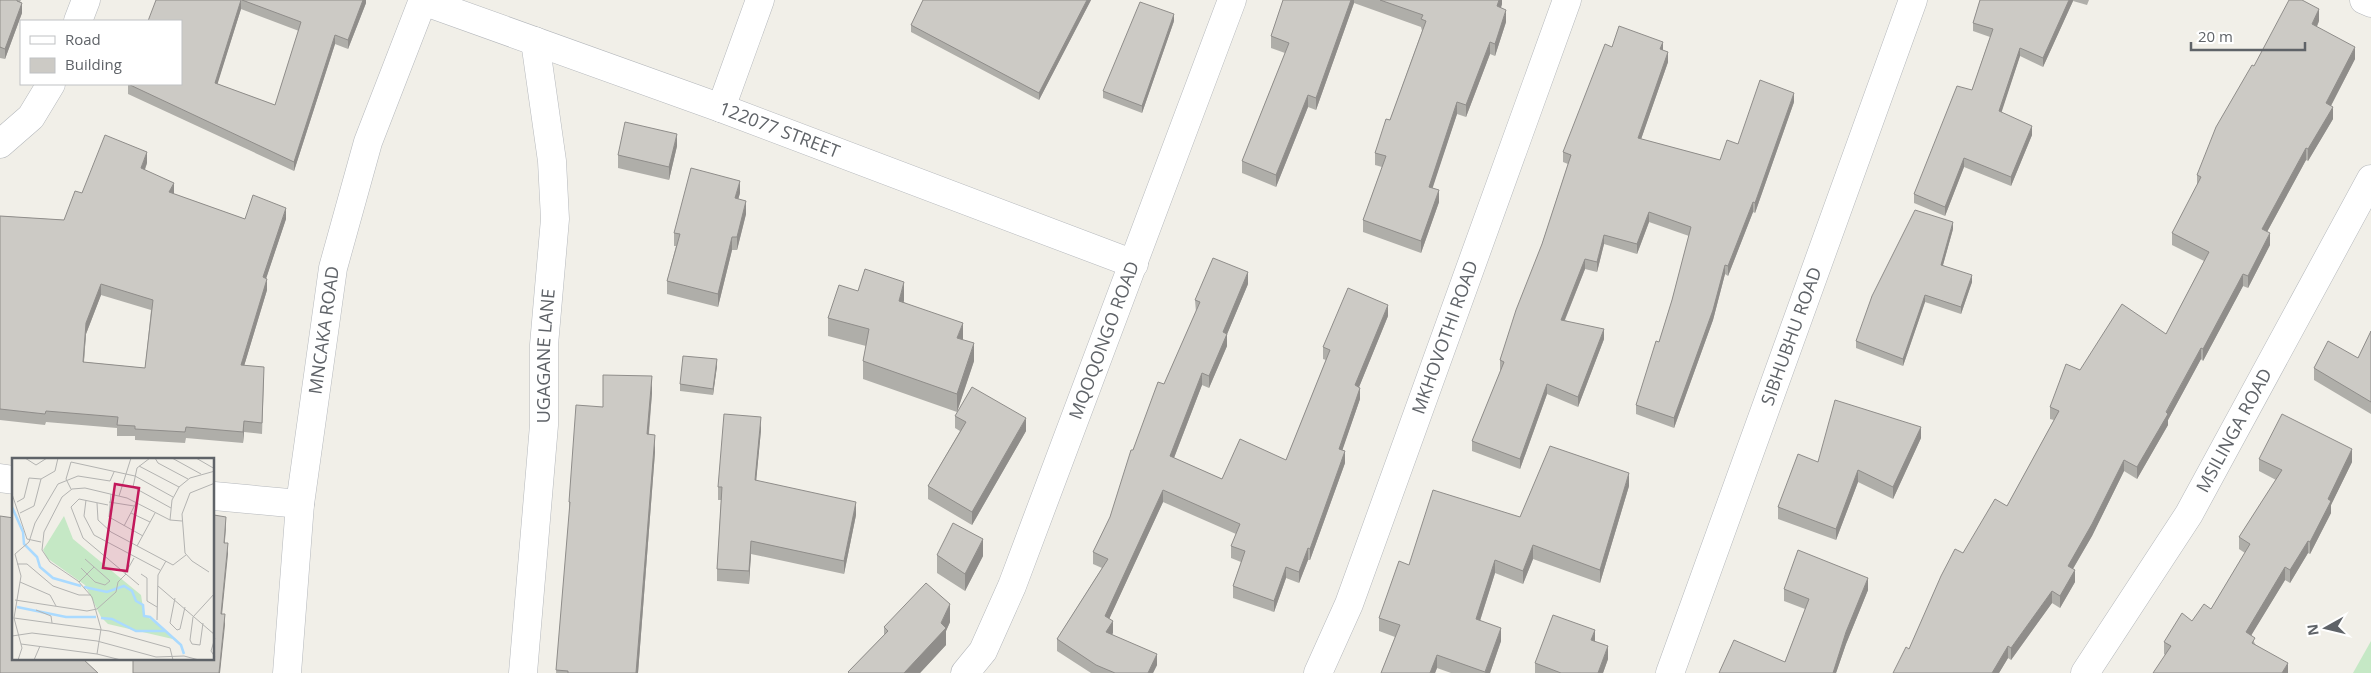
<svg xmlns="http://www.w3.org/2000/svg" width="2371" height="673" font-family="'Open Sans',sans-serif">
	<rect width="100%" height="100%" fill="#f1efe8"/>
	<path fill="#c5e8c5" d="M2371,641v32h-18z"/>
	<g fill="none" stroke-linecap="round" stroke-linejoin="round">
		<defs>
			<g id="minor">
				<path d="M2364,0l7,3"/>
				<path id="s1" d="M423,1l298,107 413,156"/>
				<path d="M78,21l8,-21"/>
				<path d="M721,108l39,-108"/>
				<path d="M0,144l31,-27 20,-33"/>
				<path d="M0,478l14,2"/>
				<path d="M214,496l86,8"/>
				<path id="s2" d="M287,673l13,-169 33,-236 35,-126 55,-142"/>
				<path id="s3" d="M523,673l21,-248v-80l11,-126 -3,-58 -17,-120"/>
				<path id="s4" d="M965,673l18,-22 29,-65 220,-586"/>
				<path id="s5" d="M1318,673l31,-69 218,-604"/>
				<path id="s6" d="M1670,673l243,-673"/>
				<path id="s7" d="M2085,673l104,-159 182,-335"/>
			</g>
		</defs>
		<use href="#minor" stroke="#b5b8bc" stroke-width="29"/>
		<use href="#minor" stroke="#fff" stroke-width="28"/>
	</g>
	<path fill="#afaea9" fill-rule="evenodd" d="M0,0h21l-1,2 2,11 -17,46 -5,-1v1z
		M156,0h210v3l-18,46 -13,-5 -41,127 -166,-77v-10h53zM241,9l58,22 -24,74 -58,-21z
		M923,0h168l-52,100 -128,-68v-7z
		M1283,0h219v4l-1,4 5,14 -11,34 -5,-2 -24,63 -9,-3 -25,74 7,14 -18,51 -58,-21v-12l19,-53 -7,-2v-12l15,-33 32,-89 -1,-4 -67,-24 -38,107 -8,-3 -32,80 -34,-14v-12l43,-108 -14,-5v-12z
		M1980,0h109l-2,5 -14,-4 -30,66 -23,-11 -19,56 31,23 -21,51 -47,-19 -19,49 -31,-13v-9l58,-104 18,-53 -17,-6v-8z
		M1174,21l-32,92 -39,-15v-7z
		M2319,21l-2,6 38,32 -24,47 2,13 -25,42 -2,-1 -39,72 3,13 -22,43 -5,-2 -40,75 -2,-2 -33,61v5l-31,54 -13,-8 -32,65 -19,33 2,13 -15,26 -8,-5 -41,57 -3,-2 -9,15h-106l16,-24 54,-96 44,-47 47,-86 -4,-1v-12l30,-37 86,-36 38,-73 -32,-16v-12l25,-47v-11l57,-109z
		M1612,47l51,3 5,12 -27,77 79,21 18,-16 56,-42 -39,111 -2,-1 -25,64 -3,-2 -12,46 -39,108 -38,-14v-9l23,-63 13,-42 17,-64 -40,-14 -12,32 -33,-10 -7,28 -12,-3 -20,51 39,19 -26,68 -31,-13 -27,75 -48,-18v-10l29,-71h-1v-10l42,-116 26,-80 -5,-2v-10z
		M677,146l-8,34 -51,-12v-13z
		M147,163l-2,7 29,24 71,25h41l-20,59 1,12 -23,76 20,12 -2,56 -18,-2 -1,11 -57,-5 -1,5 -50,-3v-4h-18v-8l-71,-6 -1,3 -45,-5v-204l64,4 18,-27zM101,295l50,15 -6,58 -61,-6 2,-28z
		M740,193l-2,6 8,15 -9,36h-5l-14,57 -51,-13v-13l9,-35h-2v-13z
		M1953,229l-10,36 29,17 -11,32 -36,-12 -22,64 -47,-18v-7z
		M1248,284l-21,50v12l-18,42 -7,-3 -28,73 48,21 64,-19 40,-100 -3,-1v-12l65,-31 -29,71 1,12 -18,51 3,13 -35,97h-2l-9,23 -13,-5 -12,34 -41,-14v-12l8,-24 -10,-4v-12l5,-12 -73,-32 -54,117 4,14 -1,1 45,31 -4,8h-62l-34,-22v-12l45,-71 -9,-4v-12l17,-35 23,-67 31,-66 32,-72 -1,-12z
		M858,291l46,9v2l59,38 11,21 -17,51 -94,-33v-18l3,-15 -38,-10v-18z
		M2371,331v83l-57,-34v-12l44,-10z
		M717,366l-4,29 -33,-4v-7z
		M652,393l-3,41 6,18 -17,221h-82l13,-155v-16l34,-95z
		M955,416l71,15 -54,94 -44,-26v-13l32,-55 -5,-3z
		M761,430l-5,51 100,34 -12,59 -93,-20 -2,30 -32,-3v-12l4,-69h-3v-13z
		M1921,438l-28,61 -35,-17 -22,58 -58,-21v-12l40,-45z
		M2259,459l93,3 -21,43v8l-21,41 -2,-1 -18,30 -5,-3 -34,55 4,9 33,29 -123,-18 -1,-1v-12l28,-21 19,-12 34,-56 -6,-4v-12l37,-57 -17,-9z
		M1629,486l-29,97 -67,-24 -10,25 -28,-11 -15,48 21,20 -11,32h-39l-14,-5 -2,5h-54l14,-36 -16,-6v-13l141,-101z
		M937,555l46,1 -18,35 -28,-18z
		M1784,589l84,1 -22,54 -10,29h-117l66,-11 20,-53 -21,-8z
		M950,622l-4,9v14l-26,28h-72v-1l36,-37v-8z
		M1608,659l-5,14h-68v-10z"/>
	<path fill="#8f8d8a" d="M241,0v9l-26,83v-9z
		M363,0h3v3l-18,46v-9z
		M1087,0h4l-52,100v-7z
		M1351,0h3v3l-38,107v-12z
		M1499,0h3v4l-5,14v-12z
		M2069,0h4v1l-30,66v-9z
		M22,3v10l-17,46v-10z
		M2319,9v12l-7,15v-12z
		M1506,10v12l-11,34v-12z
		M1174,14v7l-32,92v-7z
		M335,35v9l-41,127v-9z
		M1490,42v12l-24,63v-12z
		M1663,42v9l-3,-2z
		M2355,47v12l-29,56v-12z
		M2020,48v8l-21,64v-9z
		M1668,52v10l-30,86v-10z
		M1794,93v9l-39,111v-10z
		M1308,95v12l-32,80v-12z
		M1457,102v12l-28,85v-12z
		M2333,107v12l-25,42v-12z
		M2032,126v9l-21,51v-9z
		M677,134v12l-8,34v-13z
		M2306,148v12l-44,81v-12z
		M147,152v11l-6,16v-11z
		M1964,158v9l-19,49v-9z
		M740,181v12l-5,18v-13z
		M174,183v11l-5,-2z
		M1439,190v12l-18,51v-12z
		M746,201v13l-9,36v-13z
		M1753,202v10l-25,64v-10z
		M286,208v11l-23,69v-11z
		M1649,212v10l-12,32v-10z
		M1953,222v7l-12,43v-7z
		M2270,233v12l-22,43v-12z
		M1604,235v9l-7,28v-10z
		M732,237v13l-14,57v-13z
		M1585,259v10l-24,60v-9z
		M1725,265v9l-12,46 -39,108v-10z
		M1248,272v12l-25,60v-12z
		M2243,274v12l-40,75v-12z
		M1972,275v7l-11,32v-7z
		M267,279v11l-26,86v-11z
		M904,282v18l-5,18v-17z
		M101,284v11l-15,39 -3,38 3,-49z
		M1925,295v7l-22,64v-7z
		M1388,305v11l-33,81v-12z
		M963,323v17l-6,-2z
		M1604,329v10l-26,68v-10z
		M1227,334v12l-18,42v-12z
		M974,343v18l-17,51v-18z
		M2201,348v11l-33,61v5l-31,54v-12z
		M717,359v7l-4,29v-6z
		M1202,373v12l-32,83v-12z
		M652,376v17l-5,58v-17z
		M1547,384v10l-27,75v-10z
		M1360,388v11l-21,61v-11z
		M761,417v13l-6,63v-13z
		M1026,418v13l-54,94v-13z
		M244,421v11l-1,11v-11z
		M1921,427v11l-28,61v-12z
		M655,435v17l-17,221h-2z
		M2352,449v13l-21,43v8l-21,41v-12l18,-43z
		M1345,451v12l-35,97v-11z
		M2124,460v11l-32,65 -24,41v-11z
		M1858,470v12l-22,58v-11z
		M1629,473v13l-29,97v-13z
		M1163,490v12l-58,126v-12z
		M856,502v13l-12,59v-13z
		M226,517v10l-2,27v-11z
		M983,539v17l-18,35v-17z
		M751,541v13l-2,30v-13z
		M2308,541v12l-18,30v-13z
		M228,543v11l-7,71v-11z
		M1533,545v14l-10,25v-13z
		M1308,548v12l-9,23v-11z
		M1495,560v13l-19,60v-14z
		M1286,567v11l-12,34v-11z
		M2285,567v13l-39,64v-12z
		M2075,570v12l-15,26v-12z
		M1868,578v12l-22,54 -10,29h-3l13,-41z
		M2052,591v12l-41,57v-12z
		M950,604v18l-4,9v14l-26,28h-16l37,-50z
		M225,614v11l-5,48h-1z
		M1113,621v12l-7,10v-11z
		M1501,628v13l-11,32h-5z
		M1595,630v13l-4,-3z
		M1608,646v13l-5,14h-5z
		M2008,646v12l-9,15h-7z
		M1157,654v11l-4,8h-5z
		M1437,655v13l-2,5h-5z
		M2288,663v10h-6z"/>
	<path fill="#cccac5" stroke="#8f8d8a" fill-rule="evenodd" d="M0,0h17v1l5,2 -17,46 -5,-2v1z
		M156,0h85l-26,83 60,22 26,-83 -59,-22h121l-15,40 -13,-5 -41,127 -166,-78h53v-63h-33z
		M923,0h164l-48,93 -128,-68z
		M1283,0h68l-35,98 -8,-3 -32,80 -34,-14 47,-118 -18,-7z
		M1380,0h119l-2,6 9,4 -11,34 -5,-2 -24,63 -9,-3 -28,85 10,3 -18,51 -58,-21 23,-64 -11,-3 11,-34 4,1 36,-99 -5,-2 2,-4z
		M1980,0h89l-26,58 -23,-10 -21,63 33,15 -21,51 -47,-19 -19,49 -31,-13 43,-108 15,4 21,-61 -20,-6z
		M2289,0h13l17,9 -7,15 43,23 -29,56 7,4 -25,42 -2,-1 -44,81 8,4 -22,43 -5,-2 -40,75 -2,-1 -35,64 2,2 -31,53 -13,-7 -32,64 -24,42 7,4 -15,26 -8,-5 -41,57 -3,-2 -16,27h-99l13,-26 3,2 32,-73 14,-27 8,4 32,-54 12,7 52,-95 -9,-4 16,-43 14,6 42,-66 44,30 43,-82 -37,-19 29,-56 -4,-2 19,-48 36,-62 2,1z
		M1140,2l34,12 -32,92 -39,-15z
		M1619,26l44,16 -3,7 8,3 -30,86 82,22 7,-20 11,4 22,-64 34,13 -39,110 -2,-1 -25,64 -3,-1 -12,45 -39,108 -38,-13 20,-64 3,1 13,-42 19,-73 -42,-15 -12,32 -33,-9 -7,27 -12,-3 -24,61 43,9 -26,68 -31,-13 -27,75 -48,-18 32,-79 -4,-2 16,-50 26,-66 29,-89 -8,-3 42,-108 7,3z
		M625,122l52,12 -8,33 -51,-12z
		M105,135l42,17 -6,16 33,15 -5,9 76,27 8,-24 33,13 -23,69 4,2 -26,86 23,2 -2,56 -18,-2 -1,11 -57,-5 -1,5 -50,-3v-3l-18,-1 1,-8 -72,-6 -1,3 -45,-5v-193l64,4 11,-29 7,2zM101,284l52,16 -8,68 -62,-6 3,-39z
		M691,168l49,13 -5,17 11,3 -9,36h-5l-14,57 -51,-13 13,-47 -6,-1z
		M1915,210l38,12 -12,43 31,10 -11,32 -36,-12 -22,64 -47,-18 16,-45z
		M1213,258l35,14 -25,60 4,2 -18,42 -7,-3 -32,83 52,23 18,-40 46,21 44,-110 -7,-3 25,-59 40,17 -33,80 5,3 -21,61 6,2 -35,98 -2,-1 -9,24 -13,-5 -12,34 -41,-15 12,-35 -14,-5 9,-22 -77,-34 -58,126 8,5 -7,11 51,22 -9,19h-33l-19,-8 -39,-26 51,-80 -15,-7 17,-35 21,-67h2l25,-68 6,2 36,-82 -5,-2z
		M865,269l39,13 -5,19 64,22 -6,15 17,5 -17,51 -94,-33 6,-32 -41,-11 11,-33 19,6z
		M2371,331v71l-57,-34 14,-27 30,17z
		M683,356l34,3 -4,30 -33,-5z
		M603,375l49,1 -5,58 8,1 -19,238h-68v-2l-12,-1 14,-168h-1l7,-97 27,2z
		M972,387l54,31 -54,94 -44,-26 38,-64 -11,-6z
		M1835,400l86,27 -28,60 -35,-17 -22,59 -58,-22 20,-53 20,8z
		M724,414l37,3 -6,63 101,22 -12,59 -93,-20 -2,30 -32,-2 5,-82h-4z
		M2282,414l70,35 -24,50 3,2 -21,41 -2,-1 -18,29 -5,-3 -39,65 9,6 -3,5 36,20 -6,10h-129l18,-27 -7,-4 18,-29 10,8 12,-17 7,5 39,-65 -11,-7 43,-67 -23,-11z
		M1550,446l79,27 -29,97 -67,-25 -10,26 -28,-11 -19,59 25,9 -16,44 -48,-17 -7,18h-49l19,-48 -21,-7 20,-57 10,4 24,-75 87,27z
		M214,515l12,2 -2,26h4l-7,71h4l-6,59h-86v-14h81z
		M0,516l14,2v141h69l15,14h-98z
		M953,523l30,16 -18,35 -28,-19z
		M1798,550l70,28 -22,54 -13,41h-114l15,-33 51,22 24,-63 -25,-10z
		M926,583l24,21 -9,19 5,5 -42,45h-55l-1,-1 40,-41 -4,-4z
		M1553,615l42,15 -4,10 17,6 -10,27h-37l-26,-10z"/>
	<g text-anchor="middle" stroke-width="5" stroke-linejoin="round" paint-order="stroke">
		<g font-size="18" fill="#5f6368" stroke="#fff">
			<text dy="6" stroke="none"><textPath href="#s1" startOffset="379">122077 STREET</textPath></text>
			<text dy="6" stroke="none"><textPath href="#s2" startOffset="345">MNCAKA ROAD</textPath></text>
			<text dy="6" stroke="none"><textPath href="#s6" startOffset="358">SIBHUBHU ROAD</textPath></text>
			<text dy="6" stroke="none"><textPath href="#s5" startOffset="359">MKHOVOTHI ROAD</textPath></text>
			<text dy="6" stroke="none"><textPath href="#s4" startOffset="362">MQOQONGO ROAD</textPath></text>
			<text dy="6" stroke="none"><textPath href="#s3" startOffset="318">UGAGANE LANE</textPath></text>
			<text dy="6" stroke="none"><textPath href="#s7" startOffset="285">MSILINGA ROAD</textPath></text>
		</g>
	</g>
	<g transform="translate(12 458)">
		<rect width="202" height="202" fill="#f1efe8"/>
		<path d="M52,58l9,23 68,56 3,19 33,26 -69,-16 -7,-7 -16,-32 -38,-27 -4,-8z" fill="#c5e8c5"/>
		<path fill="none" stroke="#aadaff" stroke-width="2.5" d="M0,49l11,25 1,12 13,13 3,10 13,11 28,8M72,129l23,5 17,-6 8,5 4,10 7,4 1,11 6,1 31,28 3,9M5,149l49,10h30M89,160l11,1 24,12h29"/>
		<path fill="none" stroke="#b3b3b1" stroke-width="1" d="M13,0l11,7 11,-7M138,0l-13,10 -4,19 38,21M143,0l3,5 30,16M160,0l29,16M184,0l19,11M127,8l40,21M59,31l-5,-10 5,-17 64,14 38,21M0,36l15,45 14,3M99,36l-2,23 34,19M107,38l12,-38M74,42l-2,16 10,19 66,35M5,44l7,-4 5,-20 12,1M97,44l25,4M85,45l1,17 13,12 62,33 13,-10M96,47l-29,-6 -8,8 12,31 56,47M8,55l14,-7 7,-27 14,-8 3,-13M119,55l19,9M158,62l2,-20 7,-13 11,-9 25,-7M112,68l12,-23M125,88l18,-33M5,106h10l26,22 26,9h12M69,110l14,14 10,3 5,-4 -25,-22M197,114l-17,-11 -7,-8 -3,-39 8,-21 25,-10M113,116l9,-16M129,116l6,4v23l10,6M8,124l30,13 6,11M67,124l15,-15M146,128l57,49M163,140l-5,25 7,7 3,-1 5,-22M3,142l72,11 10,-2 19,-17 2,-10 8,-8M24,152l15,6 1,7M2,160l95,13 61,17 3,12M145,162l1,-45 8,-14M191,165l-3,22 -8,-1 -2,-4 3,-23 22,-24M0,178l20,-3 65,8 59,16 28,-1 15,4M203,180l-4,13 4,6M9,186l76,10 24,6M85,196l4,-25 -9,-32 -14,-16 -28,-19 -8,-12 2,-18 18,-35 10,-8 13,-1 42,10 43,22 12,1M6,202l4,-12 -8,-30 7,-42 -6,-22 14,-12 6,-19 23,-39 20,-8 32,5 4,-9M22,202l6,-14"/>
		<path fill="#c2185b" fill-opacity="0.15" stroke="#c2185b" stroke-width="2.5" d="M103,26l24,4 -12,83 -24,-3z"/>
		<rect width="202" height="202" fill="none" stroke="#5f6368" stroke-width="2.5"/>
	</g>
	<rect x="20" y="20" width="162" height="65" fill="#ffffff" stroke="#bfc1c3"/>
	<rect x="30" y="36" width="25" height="8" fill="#ffffff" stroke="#bfc1c3"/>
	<text x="65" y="45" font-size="15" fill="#5f6368">Road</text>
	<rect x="30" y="58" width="25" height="15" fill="#cccac5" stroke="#bfc1c3"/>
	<text x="65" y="70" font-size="15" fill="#5f6368">Building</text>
	<g transform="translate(2326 628) rotate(262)" stroke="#ffffff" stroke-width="4" paint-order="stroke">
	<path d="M0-4L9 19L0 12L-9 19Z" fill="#5f6368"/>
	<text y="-8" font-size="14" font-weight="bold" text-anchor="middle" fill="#5f6368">N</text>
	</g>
	<path d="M2191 42v8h114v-8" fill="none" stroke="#5f6368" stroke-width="2.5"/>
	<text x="2198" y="42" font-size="15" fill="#5f6368" stroke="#ffffff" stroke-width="4" paint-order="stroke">20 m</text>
</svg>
